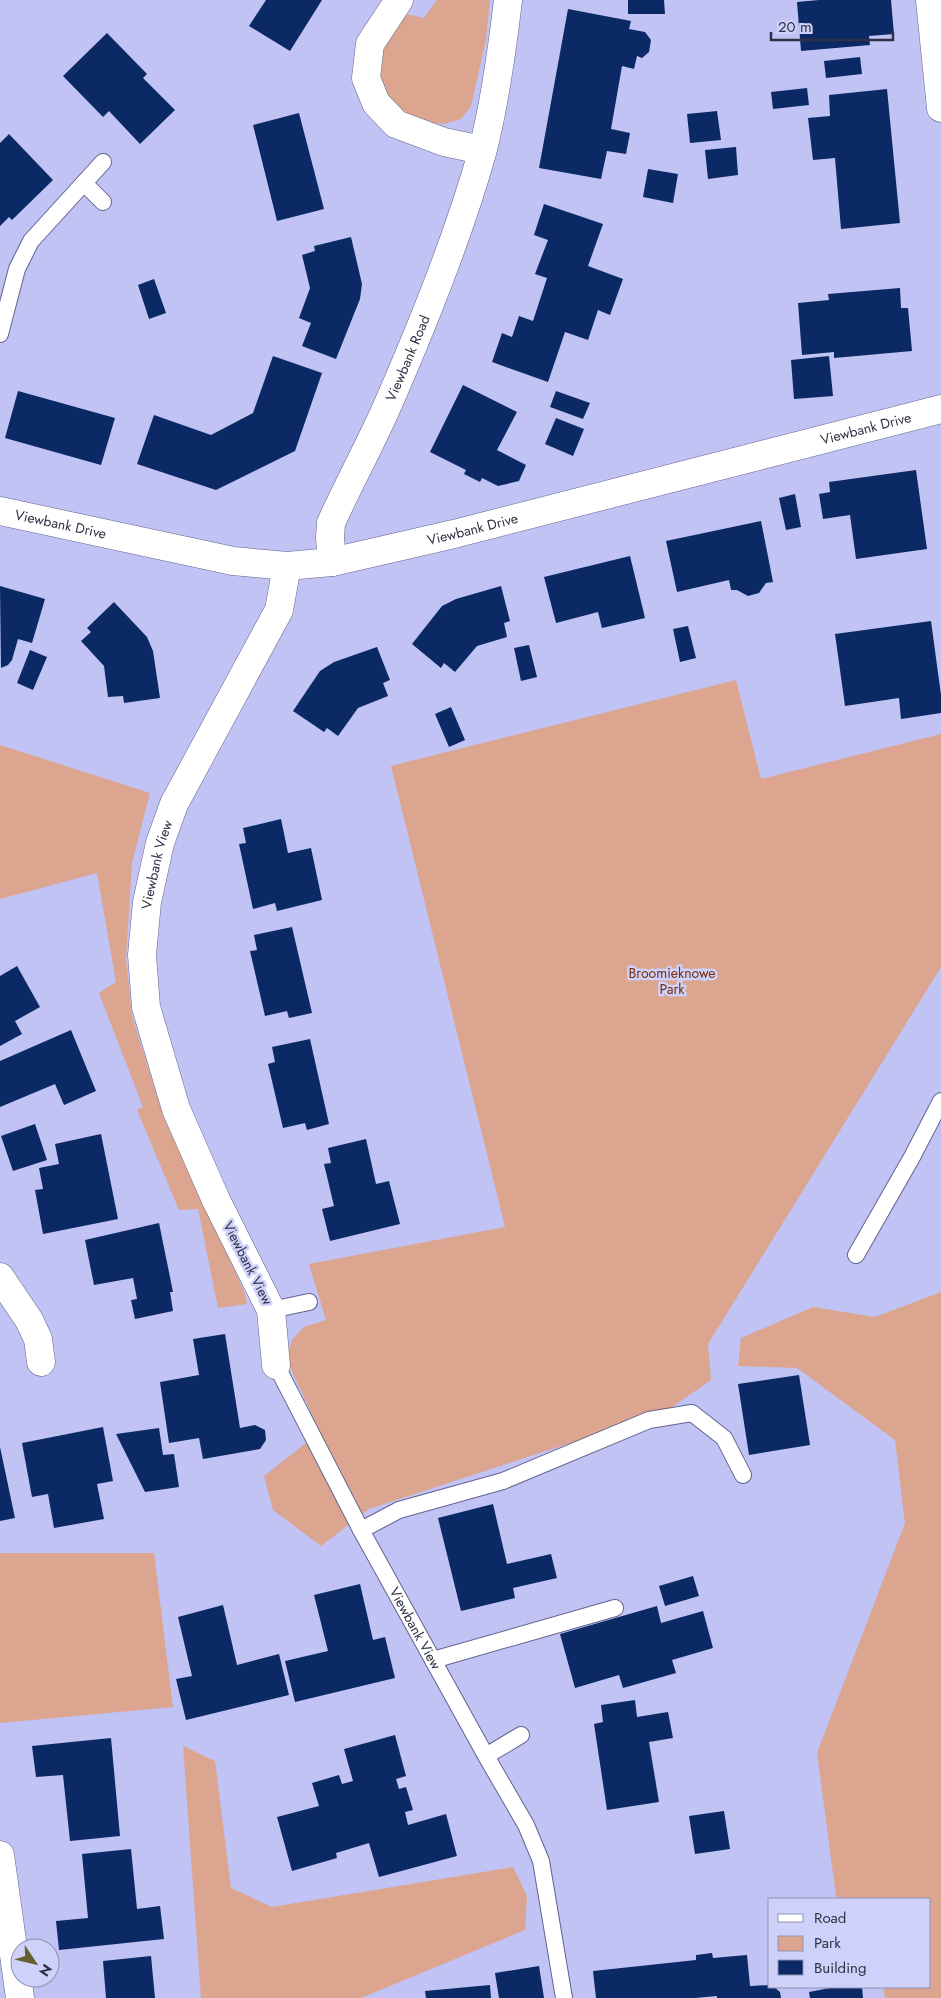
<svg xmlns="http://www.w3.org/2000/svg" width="941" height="1998" font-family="Jost,sans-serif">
	<rect width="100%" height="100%" fill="#c0c3f4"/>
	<path fill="#dba590" d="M437,0h53l-4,40 -15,66 -10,13 -17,5 -18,-2 -23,-8 -18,-17 -9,-23 4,-26 22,-35 22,5z
		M736,680l25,99 180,-45v233l-233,377 3,36 -46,32 -296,97 -48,37 -48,-36 -9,-34 56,-44 -31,-67 -1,-12 4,-13 12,-13 22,-7 -17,-56 196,-37 -114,-461z
		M0,745l150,48 -18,70 -6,95 6,58 32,102 80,173 3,13 -29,4 -20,-99 -19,1 -42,-100 6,-3 -44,-114 17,-11 -19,-109 -97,26z
		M941,1292v706h-56l-2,-11h47v-88h-85l-9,-3 -19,-143 88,-230 -10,-83 -98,-72 -59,-2 3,-28 72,-31 62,10z
		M0,1553h154l19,154 -173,16z
		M183,1746l32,15 16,127 41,19 241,-40 14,29 -2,34 -164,68h-160z"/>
	<path fill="#0b2964" d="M266,0h56l-32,51 -41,-25z
		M628,0h36l1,14h-37z
		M819,0h72l3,34 -25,2 1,9 -69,6 -4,-49z
		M568,9l63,12 -2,8 16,3 6,8 -2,12 -7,6 -5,-2 -3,13 -12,-3 -11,63 19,4 -4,21 -19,-3 -6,28 -62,-11z
		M107,33l40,41 -4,4 32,32 -35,34 -31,-33 -6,6 -40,-41z
		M860,57l2,17 -36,4 -2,-17z
		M807,88l2,17 -36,4 -2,-17z
		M887,89l13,134 -59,6 -6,-71 -22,2 -5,-42 22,-2 -1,-21z
		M717,111l4,29 -31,3 -3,-29z
		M299,113l25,96 -47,12 -24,-96z
		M9,134l44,46 -41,40 -3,-3 -9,9v-83z
		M736,147l2,28 -30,4 -3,-29z
		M648,169l30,5 -5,29 -30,-6z
		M544,204l59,20 -15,42 35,13 -13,36 -12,-5 -10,30 -23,-8 -17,50 -56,-20 10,-29 10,4 7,-21 14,5 14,-43 -12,-4 13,-34 -14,-5z
		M351,237l11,47 -2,15 -24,60 -34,-13 9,-23 -12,-5 11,-30 -8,-33 13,-4 -1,-5z
		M154,279l12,34 -17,6 -11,-34z
		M900,288l1,20h7l4,43 -78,7v-6l-32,3 -4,-52 31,-3 -1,-6z
		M273,356l49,17 -27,78 -79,39 -79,-26 17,-49 57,20 42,-22z
		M829,356l4,40 -39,3 -3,-39z
		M463,385l54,27 -20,38 29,15 -7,16 -21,5 -16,-8 -2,4 -16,-8 2,-4 -36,-18z
		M18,391l97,27 -14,47 -96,-27z
		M556,391l34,12 -7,16 -33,-12z
		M556,418l28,11 -11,27 -28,-12z
		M916,470l11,79 -71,10 -6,-44 -27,4 -4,-25 11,-2 -1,-10z
		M795,494l6,33 -15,3 -7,-32z
		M761,521l12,61 -7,1 -7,10 -11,3 -11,-6h-6l-2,-10 -52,12 -11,-51z
		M630,556l15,62 -43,10 -4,-16 -42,11 -12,-46z
		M0,586l45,13 -13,44 -14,-4 -6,21 -4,5 -7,3z
		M501,586l9,35 -6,2 3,14 -30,9 -22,26 -11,-9 -3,5 -29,-24 30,-38 14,-7z
		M114,602l33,35 6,14 7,47 -36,5 -1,-7 -15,1 -4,-31 -23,-25 10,-9 -4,-4z
		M931,621l10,74v18l-40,6 -2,-21 -54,8 -10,-72z
		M688,626l8,32 -16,4 -7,-33z
		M529,645l8,32 -16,4 -7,-33z
		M377,647l13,33 -7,3 5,13 -30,12 -20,28 -11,-8 -3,4 -31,-21 27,-40 14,-9z
		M30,650l17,7 -14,33 -16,-7z
		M451,707l14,33 -16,7 -14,-33z
		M281,819l7,34 23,-5 11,52 -45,11 -2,-8 -22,6 -14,-65 7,-1 -3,-15z
		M292,927l20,86 -23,5 -2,-7 -22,5 -15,-65 7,-1 -3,-15z
		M17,966l23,41 -25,14 7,13 -22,12v-70z
		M71,1030l25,61 -32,14 -9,-21 -55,23v-46z
		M310,1039l19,85 -22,6 -2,-7 -22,5 -15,-64 7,-2 -3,-15z
		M35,1124l12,36 -34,11 -12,-35z
		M101,1134l17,85 -75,15 -8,-44 8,-1 -4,-21 20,-4 -4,-20z
		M366,1139l10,45 13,-3 11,43 -70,17 -8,-32 12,-3 -10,-42 7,-1 -3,-15z
		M159,1223l14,69h-3l3,19 -38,8 -4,-19 6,-1 -4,-21 -39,7 -9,-45z
		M225,1334l15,94 15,-3 10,5 1,10 -6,9 -57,10 -4,-21 -30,5 -9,-61 39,-7 -6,-36z
		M799,1375l11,70 -61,10 -11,-71z
		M103,1427l10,54 -16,3 7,35 -50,9 -6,-34 -16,3 -10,-54z
		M159,1428l4,27 11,-1 5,33 -34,5 -29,-58z
		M0,1447l15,71 -15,3z
		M493,1504l14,60 44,-10 6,24 -44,10 2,10 -54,13 -23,-93z
		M693,1576l6,20 -34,10 -6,-20z
		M360,1584l13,56 12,-3 10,41 -100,24 -10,-41 43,-10 -14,-56z
		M223,1605l14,60 42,-11 10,41 -103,25 -10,-41 16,-3 -14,-59z
		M657,1606l4,17 42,-12 10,37 -41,12 4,13 -53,15 -4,-13 -44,13 -15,-54z
		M635,1700l2,17 31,-5 5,26 -24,4 10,60 -52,8 -13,-86 9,-2 -2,-17z
		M395,1735l11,41 -10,3 3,10 7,-2 7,23 -8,2 3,13 38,-11 11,42 -78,21 -10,-34 -33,10 1,5 -45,13 -15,-54 42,-11 -7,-23 27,-8 3,9 11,-3 -9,-32z
		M111,1738l9,98 -50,5 -7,-66 -27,2 -4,-31z
		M724,1811l6,38 -35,5 -6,-38z
		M131,1849l6,60 23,-3 4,33 -105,11 -3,-29 32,-3 -6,-64z
		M712,1953l1,5 34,-3 3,31 20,-1v2h4l6,5 1,6h-64v-2l-22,2h-99l-3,-27 103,-11v-5z
		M151,1956l4,42h-49l-3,-37z
		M539,1966l5,32h-45l-4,-25z
		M490,1985l1,13h-65l-1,-7z
		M835,1987h27l1,11h-53l-1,-6z"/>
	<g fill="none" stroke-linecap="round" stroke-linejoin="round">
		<defs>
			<g id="lane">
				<path d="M84,183l19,19"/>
				<path d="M0,334l17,-65 14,-28 72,-79"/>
				<path d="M856,1255l56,-98 29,-56"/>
				<path d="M271,1310l38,-8"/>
				<path id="s1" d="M276,1365l85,165 125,226 40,69 15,36 23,137"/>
				<path d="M361,1530l38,-20 104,-29 146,-61 43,-7 32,25 19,37"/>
				<path d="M433,1660l182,-52"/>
				<path d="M486,1756l35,-21"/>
			</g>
			<g id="street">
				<path d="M399,0l-29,44 -4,34 10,25 20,21 48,18 38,8"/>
				<path d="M930,0l11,108"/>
				<path id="s2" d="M0,511l233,50 54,5 45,-4 122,-28 487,-125"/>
				<path id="s3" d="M332,562l-2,-24 1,-15c17,-38 37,-74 54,-112 37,-84 72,-170 97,-258 13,-50 20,-102 26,-153"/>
				<path d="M0,1277l29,43 9,19 3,23"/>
				<path id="s4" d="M276,1365l-5,-55 -55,-110 -40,-91 -30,-102 -4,-52 5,-53 13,-59 14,-39 105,-194 8,-44"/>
				<path d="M0,1855l20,143"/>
			</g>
		</defs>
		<use href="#lane" stroke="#62638f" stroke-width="18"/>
		<use href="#street" stroke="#62638f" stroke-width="29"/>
		<use href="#lane" stroke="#fff" stroke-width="16"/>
		<use href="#street" stroke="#fff" stroke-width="28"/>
	</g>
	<g text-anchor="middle" stroke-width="5" stroke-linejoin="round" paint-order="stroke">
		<g font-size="14" fill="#303144" stroke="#ced1f9">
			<text dy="5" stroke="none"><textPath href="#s3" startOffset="221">Viewbank Road</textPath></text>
			<text dy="5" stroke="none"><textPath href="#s2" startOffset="888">Viewbank Drive</textPath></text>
			<text dy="5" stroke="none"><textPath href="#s2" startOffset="62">Viewbank Drive</textPath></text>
			<text dy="5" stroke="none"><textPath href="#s2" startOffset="482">Viewbank Drive</textPath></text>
			<text dy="5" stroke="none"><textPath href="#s4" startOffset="528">Viewbank View</textPath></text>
			<text transform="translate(248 1263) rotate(63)" y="5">Viewbank View</text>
			<text dy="5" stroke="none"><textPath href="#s1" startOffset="298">Viewbank View</textPath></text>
		</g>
		<g font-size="14" fill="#772d08" stroke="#ced1f9">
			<text x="672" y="978">Broomieknowe<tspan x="672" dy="16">Park</tspan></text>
		</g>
	</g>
	<rect x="768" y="1898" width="162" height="90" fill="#ced1f9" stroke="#8f91b1"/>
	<rect x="778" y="1914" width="25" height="8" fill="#ffffff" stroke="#8f91b1"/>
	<text x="814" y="1923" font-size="15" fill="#303144">Road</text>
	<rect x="778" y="1936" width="25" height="15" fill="#dba590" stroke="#8f91b1"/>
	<text x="814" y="1948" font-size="15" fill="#303144">Park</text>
	<rect x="778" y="1960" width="25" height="15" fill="#0b2964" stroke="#8f91b1"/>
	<text x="814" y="1973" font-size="15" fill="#303144">Building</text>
	<g transform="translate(35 1963) rotate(125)"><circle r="24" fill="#ced1f9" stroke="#8f91b1"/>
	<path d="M0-4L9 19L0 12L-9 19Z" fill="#66602c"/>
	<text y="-8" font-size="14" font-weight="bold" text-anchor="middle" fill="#303144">N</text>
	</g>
	<path d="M771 32v8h122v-8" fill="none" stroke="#303144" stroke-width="2.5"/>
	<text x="778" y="32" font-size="15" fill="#303144" stroke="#ced1f9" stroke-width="4" paint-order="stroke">20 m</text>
</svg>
